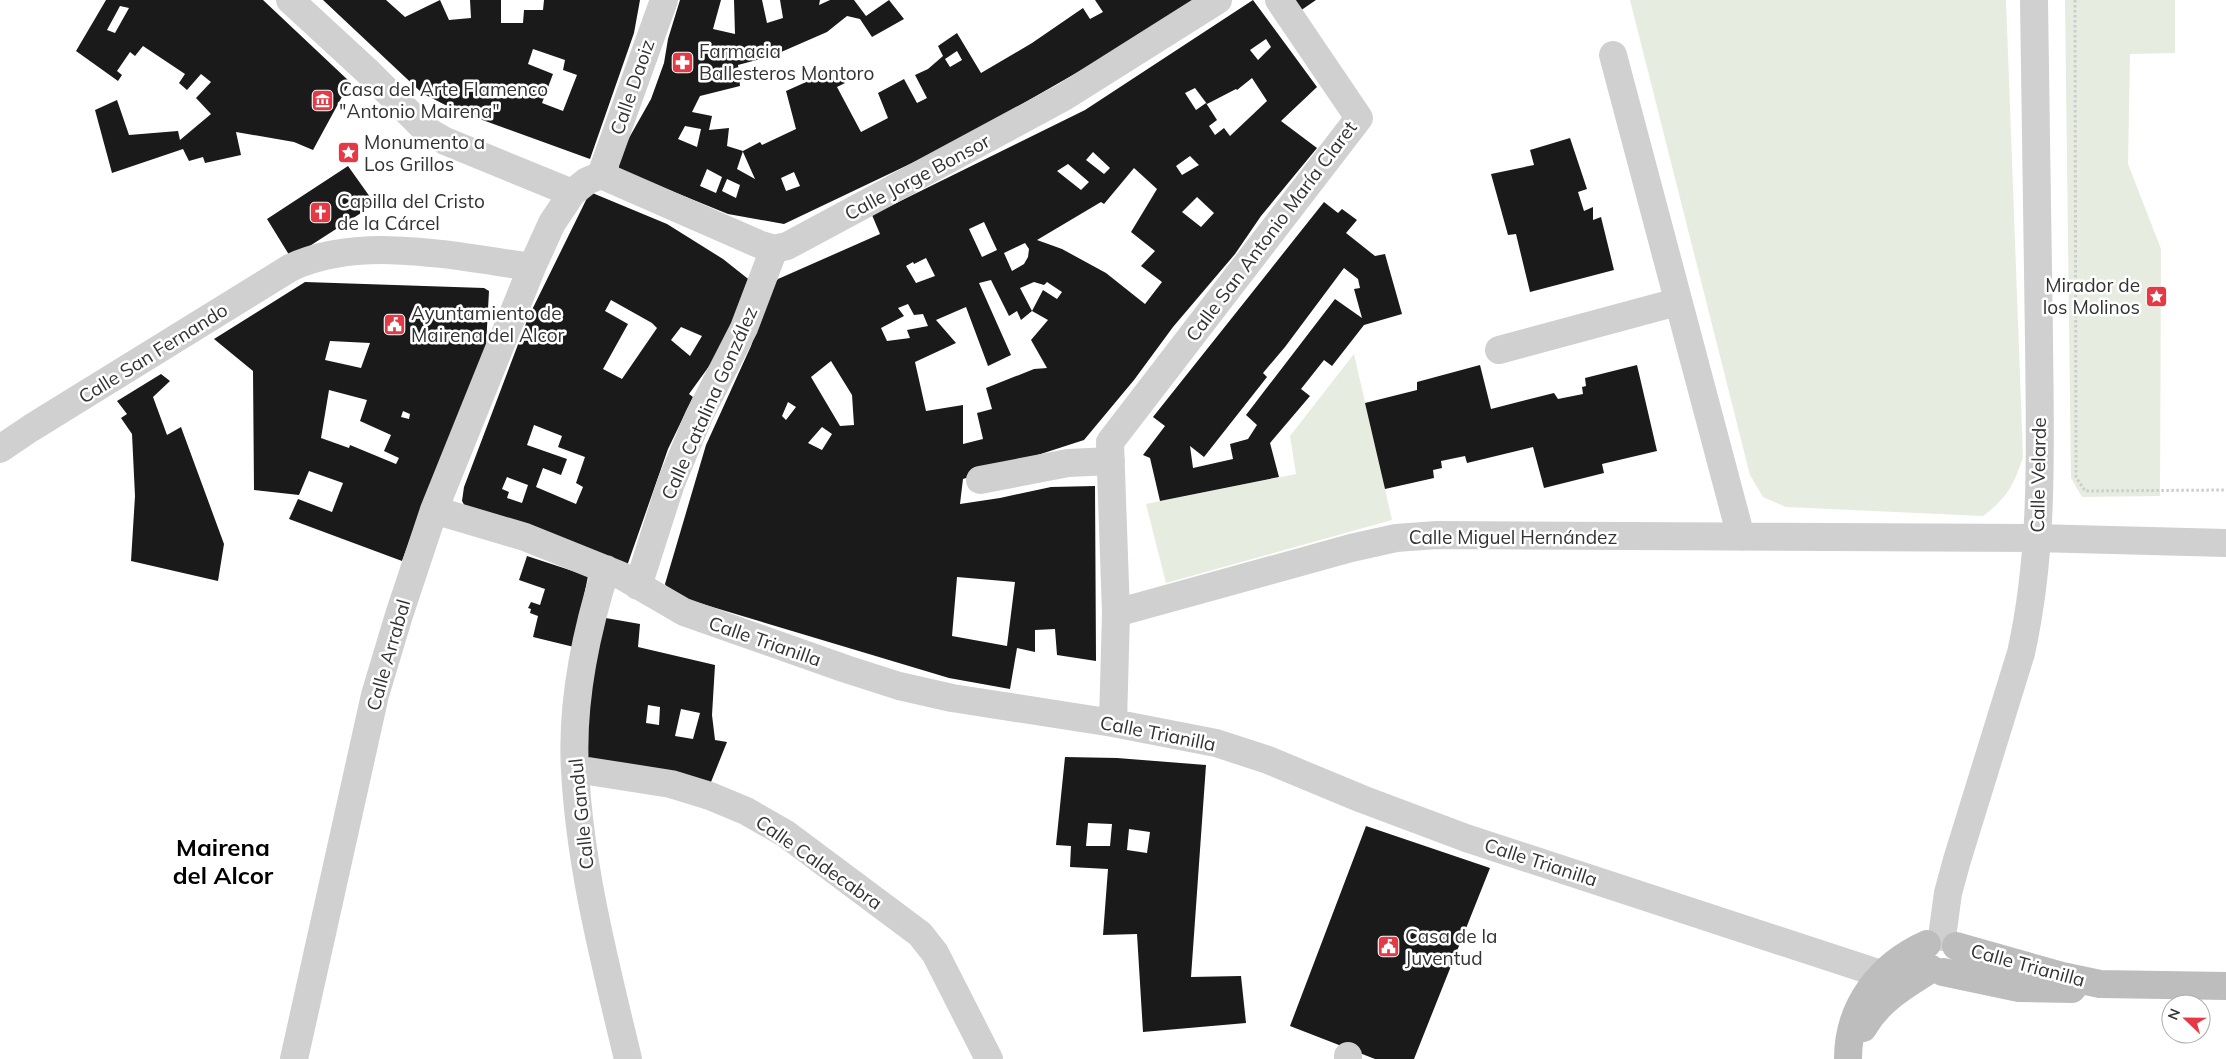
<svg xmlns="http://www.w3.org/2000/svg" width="2226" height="1059" font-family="Mulish,sans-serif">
	<rect width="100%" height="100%" fill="#fff"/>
	<path fill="#e6ecdf" d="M1630,0h376l17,457c-9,28 -16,41 -40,59l-197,-9 -23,-10 -13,-22z
		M2065,0h110v53l-45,1 -2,110 33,85 -1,247 -78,1 -11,-19z
		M1354,354l38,166 -226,63 -20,-79 150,-30 -6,-38z"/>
	<path fill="#1a1a1a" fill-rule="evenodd" d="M106,0h157l87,82 -37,68 -19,-8 -58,-10 5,23 -36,8 -2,-6 -14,4 -6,-12 -71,24 -17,-63 22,-10 12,35 49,-4 2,9 31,-26 -15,-16 15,-16 -10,-8 -14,16 -8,-7 6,-9 -42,-28 -8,10 -5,-4 -13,19 5,4 -4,6 -42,-30zM120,6l9,2 -14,25 -8,-3z
		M323,0h63l19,17 35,-17 9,20 22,-2 -1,-18h31v23h22l1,-13h19l1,-10h96l-6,33 -44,126 -135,-49 -33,-17zM533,49l32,11 -2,10 14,5 -14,36 -21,-8 11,-29 -25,-10z
		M680,0h41l-8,29 22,5 -1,-34h28l5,23 16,-5 -3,-18h40l-1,5 11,-5h24l12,16 23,-16 15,19 -32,18 -12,-18 -13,-3 -20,16 -55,24 -34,9 2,21 -40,10 -8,16 20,4 -3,14 20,-2 -2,18 16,5 17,-9 2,3 34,-16 -10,-38 47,-21 12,13 -8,4 24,45 27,-14 -10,-25 26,-14 13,24 10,-5 -12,-23 13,-6 15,-13 -5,-10 19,-13 24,40 51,-30 51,-35 7,11 13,-7 -8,-12h99l-102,64 -140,80 -168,80 -56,-10 -108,-44 -4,-9 35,-62 13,-36 4,-24zM957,51l5,9 -12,7 -5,-8zM685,126l16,3 -4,18 -19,-8zM743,151v1l12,27 -18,-10zM707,169l15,8 -6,16 -16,-7zM794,172l6,14 -14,5 -5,-13zM727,179l13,6 -4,13 -14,-7z
		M1253,0l64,87 -36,34 36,27 -56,68 -26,38 -62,73 -39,53 -50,60 -121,39 -3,25 40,-6 51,-11 44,-1 1,175 -39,-6 -2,-26 -20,1v22l-18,-4 -7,41 -61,-11 -280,-84 -4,-10 41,-139 45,-99 19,-57 8,-10 102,-45 -8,-19 213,-105zM1266,39l5,8 -13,13 -8,-10zM1252,78l15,23 -37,35 -6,-8 -9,7 -6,-9 8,-6 -11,-17 -10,7 -11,-17 10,-5 12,16 29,-15 1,1zM1093,152l17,16 -6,6 -18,-14zM1190,156l9,9 -17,10 -6,-9zM1068,164l21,18 -8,8 -24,-19zM1134,168l23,21 -26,43 24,19 -14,15 21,16 -17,22 -39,-31 -44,-24 -25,-9 64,-38 3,2zM1197,197l17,16 -13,14 -19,-15zM984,222l13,28 -15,7 -13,-28zM1025,243l4,6 -1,8 -4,7 -12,7 -8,-18zM926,258l9,18 -19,7 -10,-17 7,-4 1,2zM991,280l18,36 8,-5 4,9 11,-9 16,9 -17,20 16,28 -13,1 -48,19 6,21 -15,4 6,26 -20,5v-39l-37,6 -11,-49 41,-19 -20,-23 30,-13 22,59 23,-11 -32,-72zM1034,282l10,3 3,-3 15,10 -5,7 -14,-9 -11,21 -12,-23zM908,304l6,11 9,-1 5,12 -21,4 3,8 -23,3 -6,-13 23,-12 -6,-8zM831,361l21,34 2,30 -14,1 -29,-49zM788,402l8,5 -10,13 -4,-4zM822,427l10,7 -10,16 -14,-7zM957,577l58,5 -8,64 -55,-10z
		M1289,0h27l-19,13z
		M1570,138l17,51 -9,3 6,19 9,-4v13l8,-3 13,53 -84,22 -14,-58 -8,1 -17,-61 43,-9 -4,-15z
		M348,166l27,38 -84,54 -24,-39z
		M590,192l77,32 56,35 29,23 -24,58 -39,54 4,3 -25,52 -41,117 -161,-58 -4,-7 2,-14 64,-169zM611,300l41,23 5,5 -35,51 -19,-10 25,-45 -23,-13zM681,327l21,9 -12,20 -19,-16zM534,425l28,11 -4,11 27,10 -9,26 7,4 -7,17 -40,-17 7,-19 18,7 6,-16 -40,-14zM507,477l21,8 -6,18 -15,-5 2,-6 -7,-3z
		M1324,202l14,11 4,-4 15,11 -11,13 29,23 10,-2 17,60 -38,11 -32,41 -8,-6 -23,29 9,7 -40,47 9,34 -119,24 -10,-43 -7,-3 22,-29 -12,-9zM1344,268l14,11 2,9 -6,1 8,29 -27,-19 -89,116 11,10 -9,14 -18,5 3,15 -40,9 -3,-22 14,11 63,-80 -4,-4 22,-26z
		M305,282l179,6 5,3 -3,55 -59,146 -25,69 -113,-42 9,-20 34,13 11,-29 -34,-12 -10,24 -45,-5 -1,-119 -39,-32zM330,341l40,2 -9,25 -36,-8zM329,390l38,10 -7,21 31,14 -7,16 15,7 -3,6 -46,-19 -1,3 -28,-10zM403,411l7,3 -1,5 -8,-2z
		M1480,365l11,44 63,-16 4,6 25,-5 -1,-7 4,-1 -1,-8 52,-13 20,86 -55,13 2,9 -60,15 -11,-41 -66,16 -2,-7 -24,5 1,7 -9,2 1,8 -49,11 -20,-86 52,-13v-8z
		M161,374l9,7 -17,16 14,38 14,-8 43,117 -6,37 -87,-20 4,-65 -3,-62 -11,-16 6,-4 -10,-13z
		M527,556l61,20 -14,71 -41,-10 5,-21 -8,-3 1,-4 -3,-1 3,-6 9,3 5,-16 -26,-9z
		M600,617l40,7 -2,23 77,18 -3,50 3,25 12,2 -18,45 -124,-21v-38zM648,705l12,2 -1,18 -13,-2zM681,709l19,4 -7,26 -18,-3z
		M1065,757l52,1 89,7 -15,212 50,-1 5,47 -103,9 -6,-98 -34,1 5,-66 -38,-2 1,-21 -15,-1zM1088,823l24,1 -2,22h-24zM1129,829l21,3 -3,21 -20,-3z
		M1366,826l124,42 -76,191h-39l-85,-33z"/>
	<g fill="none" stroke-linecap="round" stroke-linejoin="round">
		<path stroke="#cdcdcd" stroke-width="3" stroke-dasharray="2.5 2.5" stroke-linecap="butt" d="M2075,0l1,477 9,14 141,-1"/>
		<path stroke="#d0d0d0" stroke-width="28" d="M290,0l76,70 60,60 19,11 127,52
			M1613,55l128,482
			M601,175l160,70 13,4 13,-3 277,-149 154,-97
			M601,175l63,-175
			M1499,350l178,-48
			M0,449l31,-21 259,-160c71,-34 167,-11 242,-1
			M980,480l88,-17 43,-2
			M434,510l91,27 97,39 62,36 162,57 53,17 53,12 161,25 103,20 52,17 94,39 104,39 415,136
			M606,569c-20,63 -35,133 -31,201 5,98 30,193 53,289
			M638,586l33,-103 28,-67 45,-88 30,-79
			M1116,613l235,-65 45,-10 41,-3 599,3 190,5
			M1113,723l3,-110 -6,-171 249,-324 -80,-118
			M575,769l96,15 39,12 36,15 40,23 134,100 15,19 54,106
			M1942,937l6,-44 9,-33 64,-207c23,-103 19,-208 18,-313 -2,-113 -3,-227 -5,-340
			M1348,1056v3
			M294,1059l81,-364 24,-80 35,-105 98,-243 20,-44 20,-30 15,-12 14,-6"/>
		<path stroke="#bdbdbd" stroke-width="28" d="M1956,946l106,30 38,8 126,2
			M1943,972l76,16 53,1
			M1863,1028c16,-28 41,-42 68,-59
			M1848,1059c0,-53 32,-94 79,-115"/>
	</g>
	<defs>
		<symbol id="pharmacy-square" viewBox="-11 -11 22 22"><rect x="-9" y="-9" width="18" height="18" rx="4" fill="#e63946" stroke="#fff"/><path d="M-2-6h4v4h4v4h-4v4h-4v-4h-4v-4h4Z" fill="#fff"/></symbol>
		<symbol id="museum-square" viewBox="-11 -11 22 22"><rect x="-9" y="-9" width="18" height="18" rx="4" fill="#e63946" stroke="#fff"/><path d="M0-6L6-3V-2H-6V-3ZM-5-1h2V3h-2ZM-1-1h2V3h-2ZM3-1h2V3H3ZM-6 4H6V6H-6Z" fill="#fff"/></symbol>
		<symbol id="sight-square" viewBox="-11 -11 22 22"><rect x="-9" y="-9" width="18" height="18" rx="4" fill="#e63946" stroke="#fff"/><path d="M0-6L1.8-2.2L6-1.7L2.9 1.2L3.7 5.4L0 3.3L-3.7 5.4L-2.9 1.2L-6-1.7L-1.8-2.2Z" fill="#fff"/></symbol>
		<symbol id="church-square" viewBox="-11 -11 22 22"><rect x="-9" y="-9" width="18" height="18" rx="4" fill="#e63946" stroke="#fff"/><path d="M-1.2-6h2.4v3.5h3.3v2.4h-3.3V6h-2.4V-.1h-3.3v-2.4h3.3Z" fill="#fff"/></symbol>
		<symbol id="civic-square" viewBox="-11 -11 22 22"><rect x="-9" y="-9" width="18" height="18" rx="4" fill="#e63946" stroke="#fff"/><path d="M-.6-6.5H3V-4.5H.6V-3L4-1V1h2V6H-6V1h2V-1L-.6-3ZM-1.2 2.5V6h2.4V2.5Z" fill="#fff"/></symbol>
	</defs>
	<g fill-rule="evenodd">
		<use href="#pharmacy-square" x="670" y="50" width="25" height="25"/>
		<use href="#museum-square" x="310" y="88" width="25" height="25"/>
		<use href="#sight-square" x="336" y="140" width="25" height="25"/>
		<use href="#church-square" x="308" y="200" width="25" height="25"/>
		<use href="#sight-square" x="2144" y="284" width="25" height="25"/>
		<use href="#civic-square" x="382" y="312" width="25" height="25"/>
		<use href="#civic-square" x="1376" y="934" width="25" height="25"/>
	</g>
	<g text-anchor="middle" stroke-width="5" stroke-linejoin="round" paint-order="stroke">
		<g font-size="19" fill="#333" stroke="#fff" text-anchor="start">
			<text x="699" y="58">Farmacia<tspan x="699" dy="22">Ballesteros Montoro</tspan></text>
			<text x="339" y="96">Casa del Arte Flamenco<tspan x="339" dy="22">"Antonio Mairena"</tspan></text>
			<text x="364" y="149">Monumento a<tspan x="364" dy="22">Los Grillos</tspan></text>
			<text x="337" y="208">Capilla del Cristo<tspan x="337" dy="22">de la Cárcel</tspan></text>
			<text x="2140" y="292" text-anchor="end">Mirador de<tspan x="2140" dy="22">los Molinos</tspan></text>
			<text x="411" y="320">Ayuntamiento de<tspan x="411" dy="22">Mairena del Alcor</tspan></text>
			<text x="1405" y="943">Casa de la<tspan x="1405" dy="22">Juventud</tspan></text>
		</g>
		<g font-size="19" fill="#333" stroke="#fff">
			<text transform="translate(632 87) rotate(-71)" y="7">Calle Daoiz</text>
			<text transform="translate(917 177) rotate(-28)" y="7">Calle Jorge Bonsor</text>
			<text transform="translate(1271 231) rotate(-53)" y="7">Calle San Antonio María Claret</text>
			<text transform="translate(153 353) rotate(-32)" y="7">Calle San Fernando</text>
			<text transform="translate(709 403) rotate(-66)" y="7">Calle Catalina González</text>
			<text transform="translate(2038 475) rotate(-89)" y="7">Calle Velarde</text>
			<text x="1513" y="544">Calle Miguel Hernández</text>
			<text transform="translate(765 641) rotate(19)" y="7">Calle Trianilla</text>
			<text transform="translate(388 655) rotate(-74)" y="7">Calle Arrabal</text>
			<text transform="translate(1158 733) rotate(11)" y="7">Calle Trianilla</text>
			<text transform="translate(581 814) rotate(-96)" y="7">Calle Gandul</text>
			<text transform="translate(819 862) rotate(35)" y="7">Calle Caldecabra</text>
			<text transform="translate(1541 862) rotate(18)" y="7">Calle Trianilla</text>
			<text transform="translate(2028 965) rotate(15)" y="7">Calle Trianilla</text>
		</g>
		<g font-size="24" font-weight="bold" fill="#000" stroke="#fff">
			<text x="223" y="856">Mairena<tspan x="223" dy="28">del Alcor</tspan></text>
		</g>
	</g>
	<g transform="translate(2186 1019) rotate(292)"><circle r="24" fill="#ffffff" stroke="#adadad"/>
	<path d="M0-4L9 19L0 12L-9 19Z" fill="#e63946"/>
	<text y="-8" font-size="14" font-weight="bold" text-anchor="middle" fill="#333333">N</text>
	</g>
</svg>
